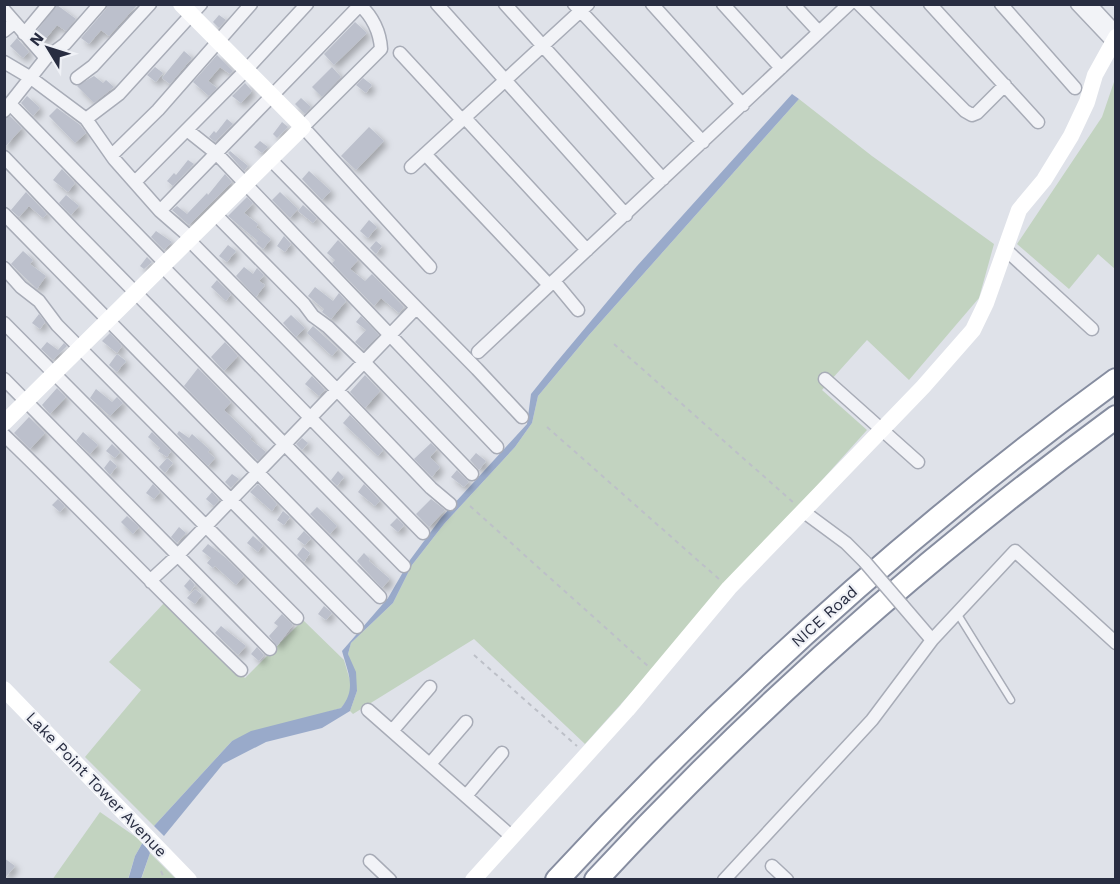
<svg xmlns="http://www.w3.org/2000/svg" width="1120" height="884" font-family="'Work Sans',sans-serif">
	<defs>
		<filter id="shadow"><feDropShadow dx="4" dy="4" stdDeviation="3" flood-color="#0004"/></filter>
	</defs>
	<rect width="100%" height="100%" fill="#dfe2e9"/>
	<path fill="#c2d3c0" d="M1115,79v190l-17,-15 -29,35 -52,-45 85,-127z
		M799,99l73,57 122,88 -15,54 -70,82 -42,-40 -45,50 45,40 -282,314 -111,-105 -121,75 -3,-3 7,-20 -9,-37 3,-11 42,-40 19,-38 32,-41 71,-77 17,-24 6,-27 51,-61z
		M164,603l81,75 58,-58 41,40 7,24 -2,14 -8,10 -109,33 -78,85 -69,-69 56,-67 -32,-28z
		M100,812l43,30 -8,14 -7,23 -76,1z
		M150,853l26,26 -35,1z"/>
	<path fill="#99aaca" d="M792,94l7,5 -210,236 -51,61 -6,27 -17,24 -71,77 -32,41 -19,38 -42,40 -3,11 8,18 1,19 -7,20 -28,17 -56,14 -43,22 -59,72 -10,-10 78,-85 19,-10 90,-23c16,-19 7,-35 1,-57l46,-53 22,-38 31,-42 86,-94 4,-30 24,-30 82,-98z
		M143,842l7,11 -9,26 -13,1 7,-24z"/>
	<path fill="#bcc0cc" filter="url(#shadow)" d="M108,4h30l-29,32 -8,-6 -12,14 -8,-6 25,-29z
		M57,5l19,14 -10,12 -9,-6 -14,17 -8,-9z
		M219,15l7,5 -7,8 -6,-6z
		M355,22l12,11 -33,32 -10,-11z
		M17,38l12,14 -6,6 -13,-12z
		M184,51l8,7 -22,26 -8,-6z
		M217,55l16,16 -3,3 -10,-7 -12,14 9,7 -8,8 -16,-14z
		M155,67l8,6 -7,9 -9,-7z
		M332,67l9,10 -19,20 -10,-10z
		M94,76l9,7 3,-3 8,7 -20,16 -17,-17z
		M363,78l9,7 -6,8 -10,-8z
		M245,83l7,8 -11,12 -9,-7z
		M27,96l13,12 -7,8 -12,-13z
		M301,98l10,9 -6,7 -10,-10z
		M57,108l23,17 6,8 -11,10 -26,-27z
		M10,116l12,12 -18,20v-29z
		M227,119l6,5 -18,18 -6,-5 5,-6 2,2z
		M282,122l6,5 -11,11 -4,-4z
		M369,127l15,14 -28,29 -15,-14z
		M260,141l8,6 -6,6 -8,-6z
		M230,151l18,15 -4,5 -16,-18z
		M188,160l6,4 -21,22 -6,-5 7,-8 2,2z
		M62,169l13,14 -7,9 -15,-12z
		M309,171l22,20 -9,9 -20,-21z
		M225,174l7,8 -43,43 -17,-15 5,-4 10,8 20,-21 1,2z
		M26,192l21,22 -4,4 -14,-12 -10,11 -8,-7z
		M280,192l18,17 -8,9 -18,-18z
		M66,195l13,11 -8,9 -12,-12z
		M247,197l6,6 -9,10 14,11 -2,3 15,12 -8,10 -7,-6 2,-2 -30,-25z
		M303,205l14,13 -4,5 -15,-12z
		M369,220l8,7 -9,11 -8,-7z
		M156,231l16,11 -8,8 -13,-13z
		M284,236l7,8 -6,8 -8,-6z
		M338,240l20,20 -8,9 15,12 7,-7 32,33 -5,6 -18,-15 -7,8 -42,-43 3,-3 -8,-7z
		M376,241l6,5 -6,8 -6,-6z
		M228,245l8,6 -9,11 -8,-6z
		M23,251l10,9 -3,4 16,12 -9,13 -26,-25z
		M147,257l5,5 -8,7 -4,-3z
		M244,267l9,7 4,-6 7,7 -5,6 6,4 -9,12 -20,-21z
		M217,280l14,14 -5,7 -15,-14z
		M315,287l18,14 6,-8 7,8 -15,18 -9,-7 2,-3 -16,-13z
		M39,314l6,8 -5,7 -8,-6z
		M291,315l14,13 -9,9 -13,-14z
		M361,316l18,19 -15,15 -9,-8 11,-12 -10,-8z
		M313,326l25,23 -6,7 -25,-23z
		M110,333l12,13 -5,7 -15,-12z
		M47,342l11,8 6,-7 3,3 -14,14 -12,-11z
		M225,342l13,14 -14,15 -13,-14z
		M117,354l9,7 -9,11 -8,-7z
		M198,368l33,34 -7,8 28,27 -2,2 16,13 -8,9 -74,-75z
		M365,375l15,16 -15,17 -15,-16z
		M312,376l13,14 -6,6 -14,-12z
		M57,388l9,9 -16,17 -8,-9z
		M96,389l16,13 5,-5 6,6 -13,13 -20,-18z
		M350,415l33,35 -5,6 -35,-33z
		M29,417l16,16 -15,16 -16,-16z
		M179,431l10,7 3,-4 18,16 -2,2 7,6 -7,8 -31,-32z
		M83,432l15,13 -8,9 -14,-13z
		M152,432l19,19 -4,6 -9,-6 2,-3 -12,-11z
		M302,438l6,5 -6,7 -6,-6z
		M431,443l6,6 -7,8 10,10 -8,10 -18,-18z
		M112,444l8,8 -5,6 -9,-7z
		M476,453l10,8 -7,9 -9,-10z
		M167,458l6,5 -8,10 -6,-6z
		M110,460l7,6 -7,9 -6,-7z
		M457,470l12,12 -5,5 -13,-10z
		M338,471l6,6 -7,9 -6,-6z
		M232,474l7,5 -8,9 -6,-6z
		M153,484l7,8 -6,7 -8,-6z
		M258,484l19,20 -5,7 -22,-19z
		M364,484l16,17 -5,5 -17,-14z
		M212,492l7,8 -5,6 -8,-7z
		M58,499l7,7 -5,6 -8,-7z
		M431,499l14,11 -16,17 -13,-13z
		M317,507l20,19 -7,8 -20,-20z
		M283,511l7,6 -6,8 -7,-5z
		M127,516l12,11 -6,7 -12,-12z
		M397,518l7,7 -6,7 -8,-7z
		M179,527l7,6 -9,10 -6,-6z
		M304,531l7,7 -6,7 -8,-6z
		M253,536l10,9 -5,7 -11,-9z
		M208,544l18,14 18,18 -8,9 -21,-19 -2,2 -6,-5 4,-5 -9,-7z
		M303,547l7,6 -6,9 -7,-7z
		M364,553l6,6 -1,2 21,18 -8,9 -25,-27z
		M190,579l5,6 -5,7 -6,-6z
		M195,589l7,6 -7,9 -8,-6z
		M324,606l8,7 -6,7 -8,-6z
		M282,614l11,11 -16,21 -8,-10 9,-10 -4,-3z
		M221,626l25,20 -8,9 -23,-22z
		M257,647l7,8 -5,6 -8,-7z
		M4,858l11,8 -11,13z"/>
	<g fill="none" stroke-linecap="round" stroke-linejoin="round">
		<defs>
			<path id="lane" d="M957,613l54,87"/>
			<path id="street" d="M359,4c13,12 21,28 22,45l-78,78 127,140
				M437,4l189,211
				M505,4l158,175
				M574,4l129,138
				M652,4l91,101
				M723,4l58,64
				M793,4l26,28
				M859,4l106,107 7,4 5,-2 28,-28
				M930,4l108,118
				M1001,4l74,84
				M1077,4l36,38
				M1090,4l26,28
				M4,10l42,48
				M4,31l10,-8
				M24,34l25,-30
				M400,53l62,67
				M4,62l27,16 55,41 28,40 46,52 31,27
				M77,78l16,-12 57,-62
				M10,104l155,159
				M4,111l42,-53 19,-14 35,-40
				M465,118l122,132
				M86,119l33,-25 82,-90
				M187,130l29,23 281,294
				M425,154l124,131
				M112,155l46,-45 93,-106
				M4,157l69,72 331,337
				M270,159l207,210 45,48
				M411,167l177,-163
				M135,182l111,-112 61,-66
				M160,211l200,-206
				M4,214l376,383
				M215,214l89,90 9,12 15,11 36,35 108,112
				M189,240l148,150 94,98 19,16
				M1005,249l87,80
				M162,266l261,267
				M4,268l17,19 18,14 18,24 300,302
				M554,281l24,29
				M4,323l293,295
				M478,352l371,-348
				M4,379l266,270
				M825,379l93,83
				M4,435c80,77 157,158 237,235
				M804,512l42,31 19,19
				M151,582l1,-3 25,-23 239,-248
				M902,605l30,35
				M368,710l143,126
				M392,731l38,-44
				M430,764l36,-42
				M466,796l36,-43
				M370,861l20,19
				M772,866l15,14
				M724,880l148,-160 60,-80 83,-89 101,92"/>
			<path id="highway" d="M557,880c170,-184 356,-352 559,-500
				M596,880c158,-171 333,-326 520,-463"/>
		</defs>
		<use href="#lane" stroke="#a8acb7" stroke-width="9"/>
		<use href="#street" stroke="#a8acb7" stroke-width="15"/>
		<use href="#highway" stroke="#868da0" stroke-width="26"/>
		<path stroke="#bdc0c8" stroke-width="2" stroke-dasharray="4.5 4.5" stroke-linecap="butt" d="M614,344l180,159
			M547,427l173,153
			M470,506l178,160
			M474,655l103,91
			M161,871l4,9"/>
		<use href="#lane" stroke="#f2f3f7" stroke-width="6"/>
		<use href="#street" stroke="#f2f3f7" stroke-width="12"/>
		<path stroke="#fff" stroke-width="16" d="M4,423l299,-296 -122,-123
			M4,689l185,191
			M473,880l154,-170 102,-122 194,-201 50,-57 13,-27 33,-93 25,-30 27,-44 16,-34 8,-27 21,-38"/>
		<use href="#highway" stroke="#fff" stroke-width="22"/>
		<defs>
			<path id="street-bridge" d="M865,562l37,43"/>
		</defs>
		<use href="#street-bridge" stroke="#a8acb7" stroke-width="15" stroke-linecap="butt"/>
		<use href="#street-bridge" stroke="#f2f3f7" stroke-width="12"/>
	</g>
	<g text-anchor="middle" stroke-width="4.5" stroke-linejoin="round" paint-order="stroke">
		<g font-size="16" fill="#282d41" stroke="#eff1f6">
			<text transform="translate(824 616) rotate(-42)" y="6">NICE Road</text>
			<text transform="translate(97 784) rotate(46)" y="6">Lake Point Tower Avenue</text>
		</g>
	</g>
	<rect width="1120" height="884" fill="none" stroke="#282d41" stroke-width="12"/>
	<g transform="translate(48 48) rotate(308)" stroke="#eff1f6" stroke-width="4.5" paint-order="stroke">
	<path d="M0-4.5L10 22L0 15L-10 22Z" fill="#282d41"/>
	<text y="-9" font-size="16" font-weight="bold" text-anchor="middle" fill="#282d41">N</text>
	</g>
</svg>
